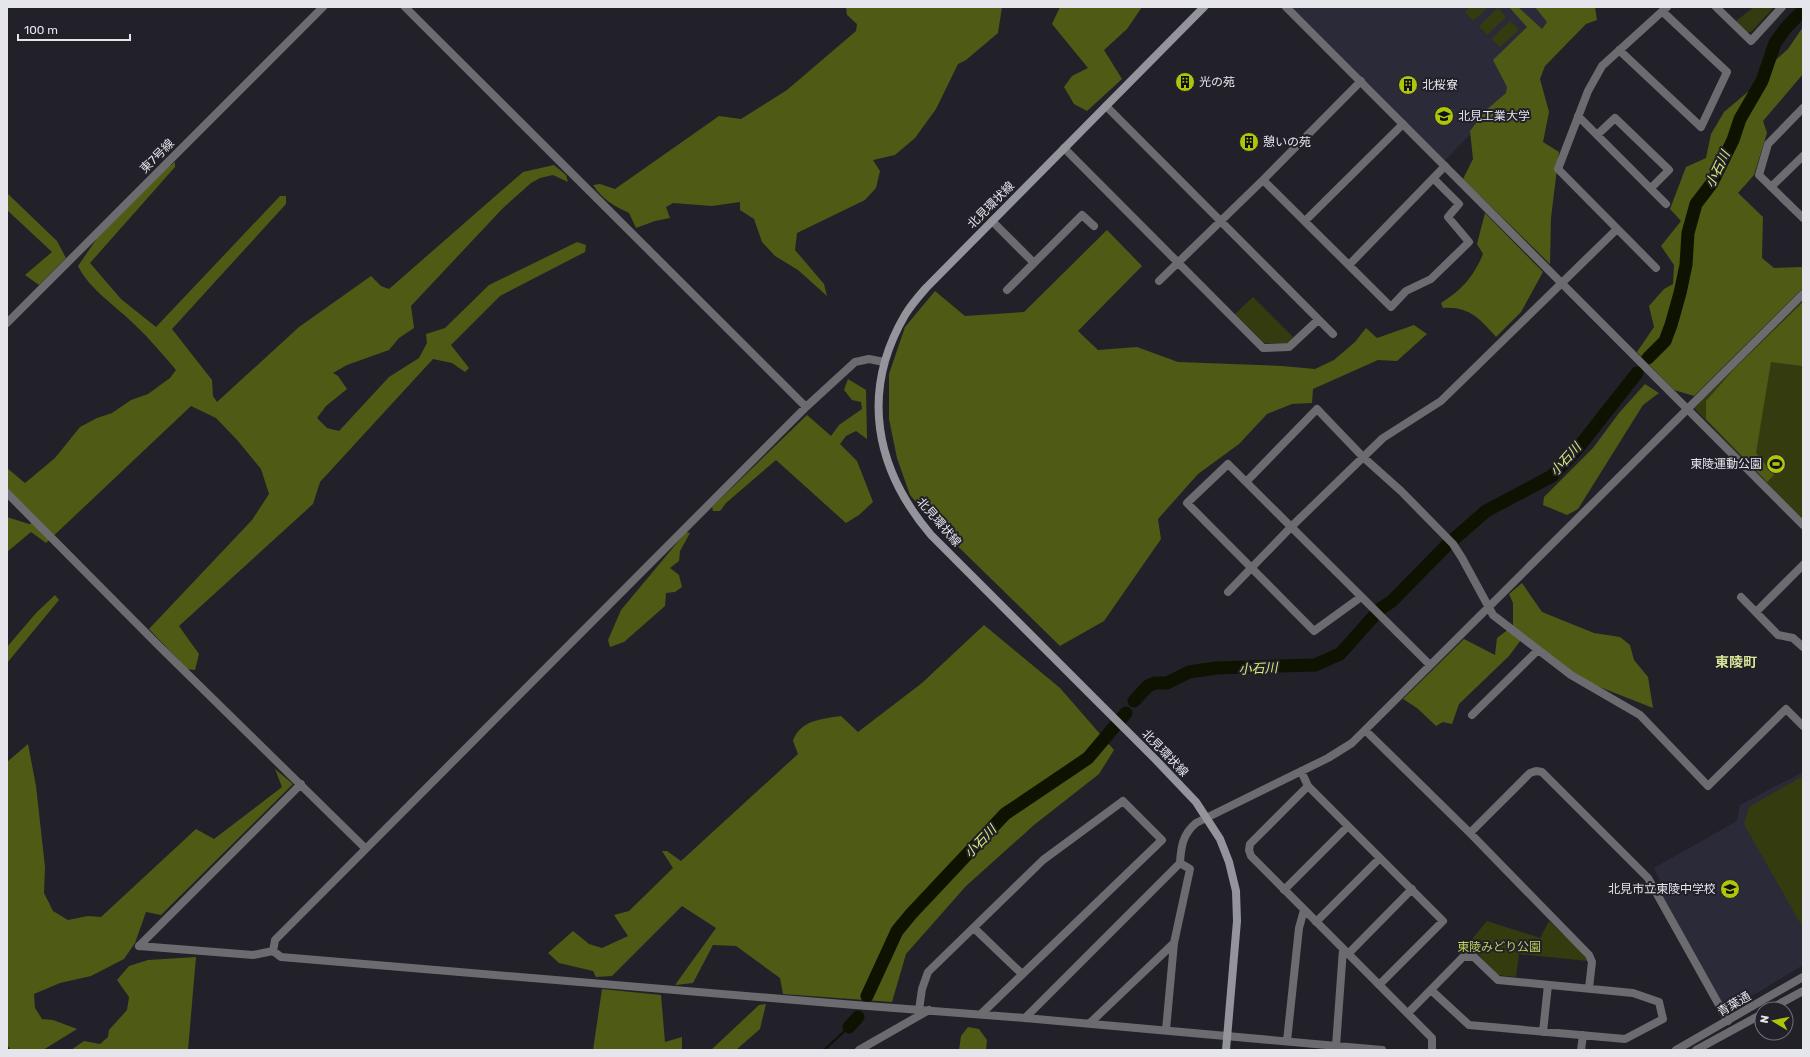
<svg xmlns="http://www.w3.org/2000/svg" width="1810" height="1057" font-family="Rubik,'Noto Sans JP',sans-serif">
	<rect width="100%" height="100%" fill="#22212a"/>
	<path fill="#2b2a39" d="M1291,7h302l-20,24 -129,130z
		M1803,772v193l-76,46 -73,-127 6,-3 -6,-13 83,-47 3,-16z"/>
	<path fill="#343c0f" d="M1470,7h18l-15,14 -8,-9z
		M1754,7h20l-23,25h-4l-11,-11z
		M1498,8l8,9 -19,18 -8,-9z
		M1510,21l9,9 -19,17 -9,-8z
		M1253,297l40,40 -6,6h-23l-29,-29z
		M1803,300v220l-109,-112z
		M1803,776v152l-59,-104 5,-17z
		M1487,921l53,17 9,-17 36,34 3,6 -69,-7 -3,23 -18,-2 -21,-22 -15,-2z"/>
	<path fill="#4f5a14" d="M846,7h156l-4,26 -32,27 -8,4 -22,45 -21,29 -20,17 -22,5 7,11 -4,17 -11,12 -68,33 -2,17 29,34 3,12 -29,-26 -23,-14 -13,-14 -8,-23 -14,-9v-8l-28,4 -39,-3 -7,4 4,11 -15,3 -19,7 -7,-15c-15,-7 -27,-14 -36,-28l7,-1 15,5 104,-73 22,3 46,-29 69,-59 1,-7 -10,-9z
		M1060,7h82l-15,22 -23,21 18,29 -35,32 -13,-7 -10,-17 8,-11 16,-8 -36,-44z
		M1509,7h9l24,22 5,-7 -12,-15h60l2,13 -11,4 -41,42 -5,13 9,33 -6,30 16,10 -8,66 -1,46 -87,-85 10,-20 -3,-28 15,-20 21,-18 1,-6 -14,-27 34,-33z
		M1803,27v47l-40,47 4,12 -13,42 -16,18 25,24 -1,41 12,10 29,-1v21l-109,108 -20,-6 -37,-38 17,-25 -5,-21 15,-17 9,-5 1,-19 -13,-19 20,-25 -11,-12 16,-42 20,-9 5,-24 13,-22 32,-27 14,-20 18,-16z
		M175,162v5l-85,96 31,36 35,28 124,-131h6v8l-114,125 40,51 1,16 4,6 82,-75 72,-51 10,10 8,3 134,-117 31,-7 12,10 2,7 -15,-7 -13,3 -9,5 -28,25 -92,98 3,22 -15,10 -10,12 -42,15 -14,8 5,3 9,13 -21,17 -9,12 10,10 12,3 50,-54 30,-19 8,-15 -1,-9 19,-6 44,-43 88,-43 9,3 -1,7 -85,44 -49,49 18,23 -4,4 -13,-9 -19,-4 -113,123 -7,22 -134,122 20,28 -4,16 -8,-1 -38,-40 103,-109 17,-26 -8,-25 -23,-28 -22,-23 -25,-12 -145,137 -15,-11 -24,20v-35l22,7 6,-2 -28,-32v-22l18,15 30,-25 25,-31 17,-9 15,-5 19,-13 17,-6 22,-16 6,-8c-13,-15 -26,-31 -41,-45 -19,-19 -45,-35 -57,-59l22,-32 67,-66z
		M7,193l50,48 9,17 -27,27 -14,-10 27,-23 -45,-42z
		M1485,213l58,59 -22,40 -25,25c-16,-18 -27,-31 -53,-29l-2,-5c21,-13 33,-27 42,-49l-6,-10z
		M1107,230l35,36 -64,65 20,19 39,-3 41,15 104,4 33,3 19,-9 21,-18 11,-14 11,10 37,-13 13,9 -30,27 -19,-1 -65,29 -1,14 -20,1 -25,10 -28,30 -41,30 -40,45 3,20 -57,82 -44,25 -122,-119 -28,-32 -13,-37 -8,-39v-45l16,-47 30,-36 30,25 59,-4z
		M1803,302v64l-32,-4 -15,91 18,22 -7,7 -61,-63v-18l28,-32z
		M848,379l18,11 1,49 -11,-8 -10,5 -6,8 17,17 16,41 -14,13 -13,8 -70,-63 -50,43 -6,8h-7l-1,-4 95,-92 24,21 8,-11 23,-16 -1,-7 -9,-2 -8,-10z
		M1645,384l14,9 -16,12 -65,104 -11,6 -24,-10 1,-8 49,-49 26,-35z
		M686,532l4,1 -10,18 -1,10 -9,7 9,7 3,12 -7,5 -9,1 -1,13 -41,36 -14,5 -2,-7 13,-30z
		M1522,583l20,29 52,21 26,4 10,8 4,15 14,17 5,31 -56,-22 -24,-13 -50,-36 -14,19 -50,48 -7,20 -9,-2 -7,4 -19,-18 -14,-9 61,-60 31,16 2,-17 16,-12v-23l-4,-9z
		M55,595l4,5 -52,63v-16l29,-34z
		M984,625l76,63 54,62 -15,24 -65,51 -68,61 -60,68 -14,48 -109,-8 -3,-16 -44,-32 -23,-1 -20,38 -18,2 41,-57 -34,-22 -70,70 -16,1 -3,-6 -34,-8 -11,-10 25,-22 16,13 13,4 26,-12 -14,-21 15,-4 44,-43 -11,-17h5l14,10 117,-107 -5,-13c7,-21 29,-22 48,-25l17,16 64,-49z
		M28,744l8,42 9,81 -1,26 9,18 15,9 20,-4 13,1 95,-88 18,10 68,-52 -7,-18 18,15 -132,131 -15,-3 -11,31 -11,16 -33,17 -31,7 -26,11 1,14 7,11 11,1 24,9 -34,21h-32l-4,-5v-283z
		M196,957l-8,93h-117l13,-9 16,3 8,-7 1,-7 18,-20 2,-13 -12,-17 12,-14 19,-6z
		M602,989l59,6 4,47 17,-5v13h-89z
		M766,1004l-6,25 -24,21h-25l48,-45z
		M968,1027l11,2 8,11 -1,10h-27l2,-14z"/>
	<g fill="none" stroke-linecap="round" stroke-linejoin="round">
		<path stroke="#0e1200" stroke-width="2" d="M824,1050l25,-23"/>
		<path stroke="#0e1200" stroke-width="13" d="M1648,358l17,-17 6,-16 9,-32 6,-28 2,-32 8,-29 16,-21 21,-43 7,-21 22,-38 13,-38 10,-14 18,-19
			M1454,539l32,-28 66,-35 26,-28 59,-75
			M1380,609l12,-8 55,-56
			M1134,701l14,-15 7,-3h12l22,-11 27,-4 99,-3 25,-11 33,-37
			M867,996l30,-65 14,-17 94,-100 83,-56 38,-45
			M849,1027l9,-10"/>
		<path stroke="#6b6b70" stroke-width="8" d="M405,7l401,400
			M1716,7l35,34 31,-34
			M1619,50l82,77 26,-55 -64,-60
			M1106,106l227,228
			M1803,108l-35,36 -9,31 44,43
			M1578,116l88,88
			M1597,135l18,-17 54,52 -18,18
			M1064,148l199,200 26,-1 29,-27
			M1263,180l128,127 15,-16 25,-12 38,-37 -21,-25 11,-13 -25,-25
			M1771,187l32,-31
			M992,221l42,42
			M1305,221l98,-97
			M1349,265l96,-99
			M1656,268l-98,-99 30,-78 14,-25 65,-59
			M1159,281l104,-101 98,-99
			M1007,290l75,-75 12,11
			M7,323l316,-316
			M1246,482l71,-73 46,48 38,34 52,53 9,14 31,57 78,60 69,40 68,71 78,-77 17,17
			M7,493l153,154 205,201
			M1228,592l64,-66 91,-88 58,-37 176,-172
			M1361,597l-47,34 -127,-128 41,-39 202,201
			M1741,597l37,38 15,3 10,9
			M1756,612l47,-47
			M1472,715l66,-65
			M1365,730l105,103 119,122 3,7 -3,26
			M1301,771l7,15 -58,58 -1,6 2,6 181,182v12
			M1308,786l135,135 -64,64
			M1470,833l60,-60 6,-2 6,1 106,106 80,143
			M1284,890l64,-64
			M1316,922l64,-64
			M974,928l48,46
			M139,946l114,9 20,-4 8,6 574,48 170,13 357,32
			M139,946l162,-162
			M273,951l2,-11 531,-533 49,-45 14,-3 15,3
			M1348,954l64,-65
			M919,1010l3,-21 6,-17 115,-112 80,-59 39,39 -181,174
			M1408,1013l55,-56h11l24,23 135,13 26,9 4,17 -38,20 -156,-14 -38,-35
			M1025,1018l155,-155c1,-17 3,-29 16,-40l132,-65 24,-15 451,-449
			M1090,1023l84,-80
			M1166,1030l8,-87 16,-74 -10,-6
			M1543,1032l5,-47
			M1287,1041l12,-113 5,-18
			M1336,1046l7,-97
			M859,1050l70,-40
			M1581,1050l2,-15"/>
		<path stroke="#6b6b70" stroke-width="8" d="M1286,7l517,518
			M1770,1009l33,-18
			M1676,1050l127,-73
			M1696,1050l66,-36"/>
		<path stroke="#94949c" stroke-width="8" d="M1204,7l-278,281c-7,8 -15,17 -21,27 -45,77 -30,154 26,220l225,225 40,42 24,37 9,23 7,29 1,30 -11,129"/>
	</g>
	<defs>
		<symbol id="building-disc" viewBox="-11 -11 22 22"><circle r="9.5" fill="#aec509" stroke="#22212a"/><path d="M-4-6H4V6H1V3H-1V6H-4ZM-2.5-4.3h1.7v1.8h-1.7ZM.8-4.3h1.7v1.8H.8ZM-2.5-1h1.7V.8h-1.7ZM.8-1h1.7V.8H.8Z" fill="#111"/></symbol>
		<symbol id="university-disc" viewBox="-11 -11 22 22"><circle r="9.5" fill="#aec509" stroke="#22212a"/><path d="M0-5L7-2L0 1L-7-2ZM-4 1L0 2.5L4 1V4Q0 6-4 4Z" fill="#111"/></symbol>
		<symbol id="stadium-disc" viewBox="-11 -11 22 22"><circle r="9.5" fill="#aec509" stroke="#22212a"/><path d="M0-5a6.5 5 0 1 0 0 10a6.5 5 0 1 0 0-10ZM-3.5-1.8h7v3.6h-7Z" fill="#111"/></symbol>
		<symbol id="school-disc" viewBox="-11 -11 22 22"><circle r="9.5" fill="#aec509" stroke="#22212a"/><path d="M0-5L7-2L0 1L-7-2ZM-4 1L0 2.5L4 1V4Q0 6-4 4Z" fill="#111"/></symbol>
	</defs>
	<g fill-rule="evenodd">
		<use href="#building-disc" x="1174" y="71" width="22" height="22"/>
		<use href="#building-disc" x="1397" y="74" width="22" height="22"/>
		<use href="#university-disc" x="1433" y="105" width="22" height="22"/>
		<use href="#building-disc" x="1238" y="131" width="22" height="22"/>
		<use href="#stadium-disc" x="1765" y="453" width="22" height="22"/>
		<use href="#school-disc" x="1719" y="878" width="22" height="22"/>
	</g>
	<g text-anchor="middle" stroke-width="4" stroke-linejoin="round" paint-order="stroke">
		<g font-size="12" fill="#e5e5ec" stroke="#22212a" text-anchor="start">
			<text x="1199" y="86">光の苑</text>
			<text x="1422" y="89">北桜寮</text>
			<text x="1458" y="120">北見工業大学</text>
			<text x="1263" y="146">憩いの苑</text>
			<text x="1762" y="468" text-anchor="end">東陵運動公園</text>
			<text x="1716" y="893" text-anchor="end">北見市立東陵中学校</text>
		</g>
		<g font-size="12" fill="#e5e5ec" stroke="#22212a">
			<text transform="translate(157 156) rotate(-45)" y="4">東7号線</text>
			<text transform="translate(991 205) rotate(-45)" y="4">北見環状線</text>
			<text transform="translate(939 522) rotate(49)" y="4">北見環状線</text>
			<text transform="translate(1165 753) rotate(46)" y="4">北見環状線</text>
			<text transform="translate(1734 1004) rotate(-30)" y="4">青葉通</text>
		</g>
		<g font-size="12" fill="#bdd15b" stroke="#22212a">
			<text x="1499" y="951">東陵みどり公園</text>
		</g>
		<g font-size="13" font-style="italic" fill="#d9ee79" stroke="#22212a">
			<text transform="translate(1717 169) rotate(-64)" y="5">小石川</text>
			<text transform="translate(1565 459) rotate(-48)" y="5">小石川</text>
			<text transform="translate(1258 668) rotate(-3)" y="5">小石川</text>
			<text transform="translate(980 841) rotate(-46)" y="5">小石川</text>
		</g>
		<g font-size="14" font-weight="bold" fill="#d5e498" stroke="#22212a">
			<text x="1736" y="667">東陵町</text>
		</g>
	</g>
	<rect width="1810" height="1057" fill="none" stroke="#e5e5ec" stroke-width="16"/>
	<g transform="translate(1774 1021) rotate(280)"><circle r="19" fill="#22212a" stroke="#706f78"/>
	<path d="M0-3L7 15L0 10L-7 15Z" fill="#aec509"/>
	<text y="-6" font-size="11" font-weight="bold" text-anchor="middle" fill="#e5e5ec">N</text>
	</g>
	<path d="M18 34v6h112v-6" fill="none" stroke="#e5e5ec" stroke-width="2"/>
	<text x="24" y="34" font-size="12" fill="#e5e5ec" stroke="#22212a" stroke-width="3" paint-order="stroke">100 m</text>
</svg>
